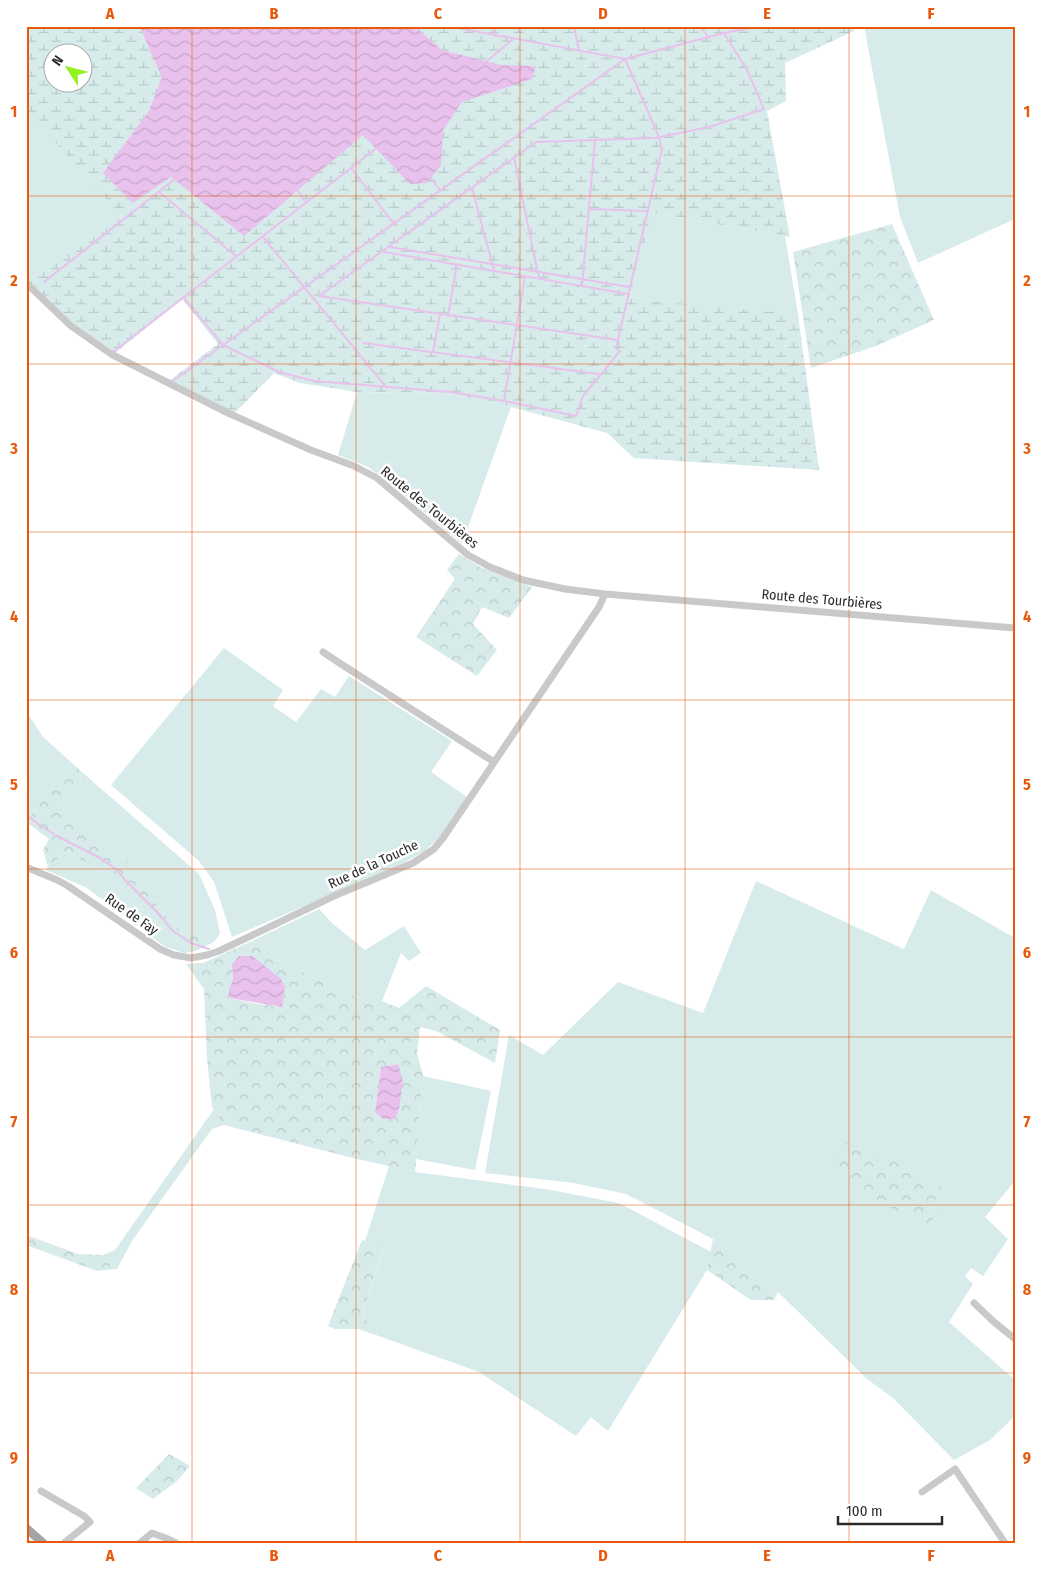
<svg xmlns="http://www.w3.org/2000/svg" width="1041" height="1569" font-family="'Fira Sans Condensed',sans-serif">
	<defs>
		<pattern id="forest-crowns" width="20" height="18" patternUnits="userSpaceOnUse" patternTransform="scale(1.25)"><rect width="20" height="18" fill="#d7ebeb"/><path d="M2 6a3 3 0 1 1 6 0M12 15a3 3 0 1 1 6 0" fill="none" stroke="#b9caca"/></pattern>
		<pattern id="wetland-marsh" width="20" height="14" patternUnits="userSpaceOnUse" patternTransform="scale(1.25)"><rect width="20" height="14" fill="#d7ebeb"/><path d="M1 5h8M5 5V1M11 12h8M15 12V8" fill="none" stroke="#b9caca"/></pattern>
		<pattern id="water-waves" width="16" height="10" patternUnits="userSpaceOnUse" patternTransform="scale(1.25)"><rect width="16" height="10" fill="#e9c1ed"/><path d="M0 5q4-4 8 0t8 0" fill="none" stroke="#c8a6cb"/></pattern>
	</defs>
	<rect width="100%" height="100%" fill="#fff"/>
	<path fill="#d7ebeb" d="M864,26h151v193l-97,44 -18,-46z
		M26,122l16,5 79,87 -93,67 -2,-2z
		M651,213l134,23 13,78 -168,-14z
		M357,392l89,2 65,13 -49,137 -66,-56 -28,-21 -30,-12z
		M224,648l59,42 -10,16 23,16 25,-33 14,8 14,-21 103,65 -21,31 36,25 -25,38 -17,16 -29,16 -164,70 -18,-55 -15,-21 -88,-76z
		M26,711l17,26 28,25 -45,60z
		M83,773l116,101 16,36 5,24 -6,8 -38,-15 -29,-34 -13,-27 -43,-32 -32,-29z
		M67,851l50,32 55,55 24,13 -12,2 -20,-7 -77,-58 -41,-18 2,-3z
		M756,881l148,68 27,-59 84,48v243l-30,36 23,22 -25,37 -12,-8 -6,8 8,8 -24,38 66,58v36l-25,24 -36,20 -61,-62 -26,-19 -89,-87 -52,-44 -13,-9 -87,-45 -52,-11 -89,-10 24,-138 34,20 75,-73 85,31z
		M319,909l13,14 33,27 39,-24 17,27 -12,8 -8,-8 -19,48 -9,4 -107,-50 -14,-14z
		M423,1076l68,15 -16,79 -59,-11z
		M214,1109l10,16 -12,4 -80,112 -15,28 -10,1 4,-5 -8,-10 12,-5z
		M389,1166l26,6 130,17 74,14 92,49 -4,18 -99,161 -17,-14 -15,19 -97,-64 -103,-37 2,-6 -12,-9 -3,-7 20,-65 -18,-7z"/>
	<path fill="url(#forest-crowns)" fill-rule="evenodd" d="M892,224l42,96 -58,26 -65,22 -18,-116z
		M459,554l21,13 52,20 -23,31 -27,-11 -9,17 24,26 -20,26 -61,-39 39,-58 -8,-9z
		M71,762l12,11 -24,32 32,29 43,32 13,27 29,34 38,15 -18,9 -24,-13 -55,-55 -50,-32 -19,16 -5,-17 6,-11 -23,-17z
		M252,941l14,14 107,50 9,-4 17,7 27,-22 74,44 -5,33 -59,-32 -16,-4 -3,26 6,23 -8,96 -58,-13 -133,-34 -12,-18 -5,-49 -3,-69 -18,-25 17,-1zM239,956l43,51 -23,-3 -30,-6v-9l4,-10 -1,-15zM398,1064l-23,48 6,-45z
		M844,1141l11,6 47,17 50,29 -25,33 -56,-28 -30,-23 -9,-14z
		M26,1235l52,19 25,1 8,10 -4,5 -10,1 -71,-26z
		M713,1239l13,9 52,44 -4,8h-23l-44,-30z
		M362,1240l21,7 -20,66 3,7 12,9 -2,6 -18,-6h-23l-7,-3z
		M169,1454l21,12 -13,15 -24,18 -17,-11z"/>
	<path fill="url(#wetland-marsh)" fill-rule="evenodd" d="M26,26h828v5l-69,32 1,38 -19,10 23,126 -138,-24 -22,86 168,15 21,156 -185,-12 -27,-25 -96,-26 -65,-13 -89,-2 -57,-9 -26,-10 -39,40 -65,-33 48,-36 -36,-45 -68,55 -41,-30 -45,-43 92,-67 -78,-86 -16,-6zM52,52h30v30h-30z"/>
	<path fill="url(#water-waves)" d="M140,26h274l28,24 59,15 35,1 -4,13 -70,23 -19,28 -2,35 -14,18 -17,1 -47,-49 -119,101 -73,-59 -38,26 -30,-30 46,-62 13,-34 -12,-26z
		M239,956h13l28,22 5,8 -3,21 -53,-9v-9l4,-10 -1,-15z
		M398,1064l5,17 -4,28 -4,10h-12l-8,-7 6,-45z"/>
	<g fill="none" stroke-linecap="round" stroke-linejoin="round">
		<path stroke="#e9c1ed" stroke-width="2" d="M494,26l2,10
			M574,26l5,25
			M700,26l9,12
			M486,62l27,-23
			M514,158l25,120
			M351,168l43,56
			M429,176l11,14
			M472,188l22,82
			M297,190l9,12
			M159,192l77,64
			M589,209l58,2
			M263,237l124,151
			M390,247l239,40
			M384,252l244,42
			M44,282l132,-104
			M582,286l13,-146
			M183,297l40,48 56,27 35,9 137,11 53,9 72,15 7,-20 37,-45 -4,-3 2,-8 44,-191 -3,-12 -34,-78 -178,-33
			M448,316l9,-52
			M618,340l-299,-44 217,-154 119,-4 54,-11 55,-18 -17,-39 -23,-37
			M363,343l236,31
			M113,352l265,-205
			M433,352l7,-37
			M174,380l451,-321 99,-26 25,-5 3,-2
			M504,401l21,-125
			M26,814l13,11 20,12 43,22 16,12 8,10 31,31 16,19 18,12 18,6"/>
		<path stroke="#c9c9c9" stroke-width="7" d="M26,283l45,43 40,28 117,59 83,37 43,16 23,12 91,77 22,12 33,13 42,9 40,5 410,34
			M323,652l18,12 153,98
			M26,867l31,13 11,6 92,63 14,6 17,3 16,-3 12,-4 115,-55 79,-33 21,-14 9,-11 156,-231 6,-13
			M974,1303l20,19 21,17
			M41,1491l43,25 6,6 -26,21
			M922,1492l33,-23 50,74
			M167,1542l1,-3 8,4
			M140,1543l12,-10 16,6"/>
		<path stroke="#a4a4a4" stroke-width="9" d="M26,1528l17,15"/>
	</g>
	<path fill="none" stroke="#e8590c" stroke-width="1" stroke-opacity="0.55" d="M192,26v1517M356,26v1517M520,26v1517M685,26v1517M849,26v1517M26,196h989M26,364h989M26,532h989M26,700h989M26,869h989M26,1037h989M26,1205h989M26,1373h989"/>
	<g text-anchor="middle" stroke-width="5" stroke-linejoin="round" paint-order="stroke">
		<g font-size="14" fill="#2c2c2c" stroke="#fff">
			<text transform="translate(430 507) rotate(39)" y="5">Route des Tourbières</text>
			<text transform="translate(822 599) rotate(5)" y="5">Route des Tourbières</text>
			<text transform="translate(373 864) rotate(-25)" y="5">Rue de la Touche</text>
			<text transform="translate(132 914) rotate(35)" y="5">Rue de Fay</text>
		</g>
	</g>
	<rect width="1041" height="1569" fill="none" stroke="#ffffff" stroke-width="55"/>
	<g transform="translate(68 68) rotate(306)"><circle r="24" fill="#ffffff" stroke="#ababab"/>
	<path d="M0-4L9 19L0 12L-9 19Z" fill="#92f21f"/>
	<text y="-8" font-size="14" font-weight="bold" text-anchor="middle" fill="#2c2c2c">N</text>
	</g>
	<path d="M838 1516v8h104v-8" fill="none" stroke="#2c2c2c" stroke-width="2.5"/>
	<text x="846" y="1516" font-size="15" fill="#2c2c2c" stroke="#ffffff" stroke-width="4" paint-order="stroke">100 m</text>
	<rect x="28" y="28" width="986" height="1514" fill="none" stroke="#e8590c" stroke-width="2"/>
	<g font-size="16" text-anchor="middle" font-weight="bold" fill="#e8590c">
		<text x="110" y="19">A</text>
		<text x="274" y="19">B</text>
		<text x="438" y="19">C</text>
		<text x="603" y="19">D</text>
		<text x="767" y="19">E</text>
		<text x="931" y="19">F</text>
		<text x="14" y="117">1</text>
		<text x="1027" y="117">1</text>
		<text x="14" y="286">2</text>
		<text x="1027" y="286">2</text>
		<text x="14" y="454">3</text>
		<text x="1027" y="454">3</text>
		<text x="14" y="622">4</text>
		<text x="1027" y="622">4</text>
		<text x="14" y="790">5</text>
		<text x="1027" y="790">5</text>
		<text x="14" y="958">6</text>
		<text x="1027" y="958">6</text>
		<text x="14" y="1127">7</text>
		<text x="1027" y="1127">7</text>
		<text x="14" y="1295">8</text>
		<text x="1027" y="1295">8</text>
		<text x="14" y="1463">9</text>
		<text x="1027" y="1463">9</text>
		<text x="110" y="1561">A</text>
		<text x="274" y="1561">B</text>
		<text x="438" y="1561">C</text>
		<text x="603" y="1561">D</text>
		<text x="767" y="1561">E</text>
		<text x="931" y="1561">F</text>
	</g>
</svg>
